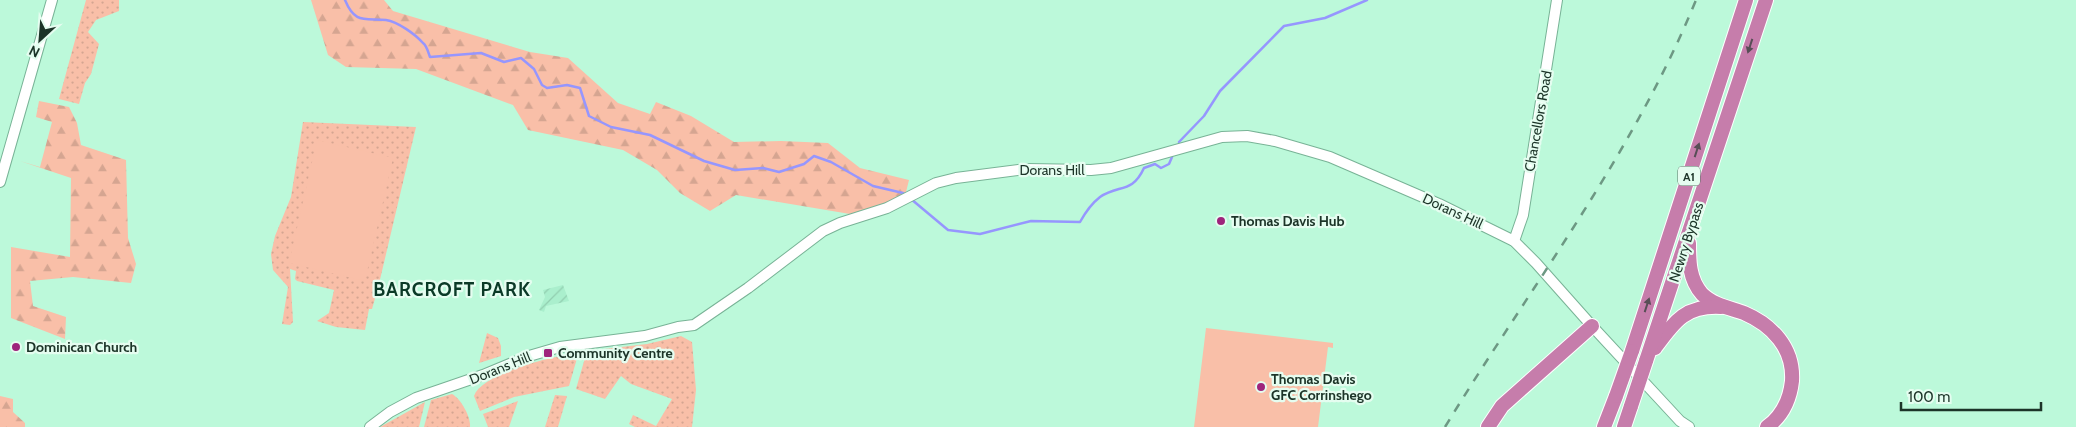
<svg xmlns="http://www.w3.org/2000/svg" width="2076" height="427" viewBox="0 0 2076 427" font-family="Cabin,sans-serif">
<defs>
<pattern id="industrial-furrows" width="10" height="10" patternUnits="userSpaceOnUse" patternTransform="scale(1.25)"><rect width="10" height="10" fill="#aaefcd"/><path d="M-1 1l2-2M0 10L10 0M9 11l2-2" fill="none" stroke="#92ceb0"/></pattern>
<pattern id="grass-dots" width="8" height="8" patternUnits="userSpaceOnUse" patternTransform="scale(1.25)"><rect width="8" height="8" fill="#f9bfa8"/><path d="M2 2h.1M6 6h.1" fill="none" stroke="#d5a591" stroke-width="1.8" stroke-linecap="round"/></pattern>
<pattern id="forest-firs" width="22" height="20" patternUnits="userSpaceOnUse" patternTransform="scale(1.25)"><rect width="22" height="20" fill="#f9bfa8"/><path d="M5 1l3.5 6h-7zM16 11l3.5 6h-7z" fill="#d5a591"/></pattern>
</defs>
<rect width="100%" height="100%" fill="#bcf9da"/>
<path fill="url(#industrial-furrows)" d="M563 285 569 301 546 306 544 312 539 310 545 297 543 290Z"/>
<g fill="url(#grass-dots)">
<path d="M86 0H119V11L96 20 88 32 99 44 91 74 85 83 79 104 59 99Z"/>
<path d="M303 122 416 127 378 288 372 309H369L365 330 336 327 317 321 329 313 334 290 297 281 295 279 296 271 290 269 293 322 290 325 282 324 288 287 273 270 271 254 275 236 291 197Z"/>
<path d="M487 333 498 338 501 346V356L479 363Z"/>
<path d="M681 336 692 342 696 390 692 427H635L629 424 633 415 656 426 672 399 631 384 621 376 605 399 576 389 587 351 647 344Z"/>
<path d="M577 353 578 355 569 386 514 397 480 411 474 396C482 373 554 356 577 353Z"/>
<path d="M452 394C461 399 471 417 470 427H424L431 400Z"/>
<path d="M555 395 567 396 558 427H545Z"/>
<path d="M518 401 509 427H488L483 414Z"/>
<path d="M425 402 419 427H380Z"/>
</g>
<g fill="url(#forest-firs)">
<path d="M311 0H384L393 11 530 52 568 58 618 103 650 114 656 102 691 116 734 142 781 141 828 143 860 168 909 180 906 192 887 203 850 214 736 195 710 211 680 193 657 170 623 150 528 130 513 105 416 69 346 67 328 55Z"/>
<path d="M39 101 69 107 77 123 81 145 126 160 128 238 136 264 131 283 73 277 30 281 33 306 66 317 65 339 11 318V247L70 257 71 178 20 161 40 167 52 122 36 117Z"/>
<path d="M0 396 13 399V412L25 423V427H0Z"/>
</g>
<g fill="#f9bfa8">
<path d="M317 140 393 158 365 281 289 263Z"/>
<path d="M1206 328 1333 343V348L1328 347 1318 427H1194Z"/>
</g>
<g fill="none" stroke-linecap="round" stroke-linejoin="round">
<g stroke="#9696fe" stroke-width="2.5">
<path d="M345 0C355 24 364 18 386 20 398 22 415 34 423 43 427 46 428 52 430 57L481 53 504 62 521 58 534 69 542 85 547 88 567 85 580 88 589 116 611 127 650 135 704 161 735 170 763 168 779 172 804 164 814 156 831 162 873 186 903 193 906 195"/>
<path d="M1179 142 1204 116 1220 91 1284 26 1325 18 1367 0"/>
<path d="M911 199 948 230 980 234 1031 221 1080 222C1085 213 1091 204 1100 197 1119 184 1132 194 1144 168L1155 164 1161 168 1169 164 1172 157"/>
</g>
<g stroke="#78b396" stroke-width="12">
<g id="secondary">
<path d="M0 182 52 0"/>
<path d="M1514 241 1523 215 1557 0"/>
<path d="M370 427 390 412 416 398 483 375 529 356 560 347 645 336 678 327 694 325 748 288 823 231 840 223 887 208 936 183 956 178 1026 169 1091 170 1111 168 1222 137 1247 136 1275 141 1330 157 1439 204 1514 241 1536 263 1592 326 1680 421 1689 427"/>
</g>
</g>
<g stroke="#fff" stroke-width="16">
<g id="highway">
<path d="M1689 243C1689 261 1689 279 1702 294 1713 305 1730 308 1744 313 1772 325 1794 348 1792 381 1790 399 1782 416 1767 427"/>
<path d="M1655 348C1674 322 1685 305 1721 307"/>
<path d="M1632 351 1746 0"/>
<path d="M1646 361 1766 0"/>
<path d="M1488 427 1502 406 1592 326"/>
<path d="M1604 427 1616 396"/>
<path d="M1624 427 1631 406"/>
</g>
</g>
<use href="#secondary" stroke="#fff" stroke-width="10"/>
<use href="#highway" stroke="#c67dab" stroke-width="14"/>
<path stroke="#6d9883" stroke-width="2.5" stroke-dasharray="9 9" stroke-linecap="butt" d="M1445 427C1531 286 1633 154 1696 0"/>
<g stroke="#fff" stroke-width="16" stroke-linecap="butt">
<g id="highway-bridge">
<path d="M1616 396 1632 351"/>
<path d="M1631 406 1646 361"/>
</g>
</g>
<use href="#highway-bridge" stroke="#c67dab" stroke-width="14"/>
</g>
<defs><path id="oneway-solid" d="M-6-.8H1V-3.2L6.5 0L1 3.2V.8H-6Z" transform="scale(1.25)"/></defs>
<g fill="#584e56">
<use href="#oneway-solid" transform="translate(1750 46) rotate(108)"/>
<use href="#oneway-solid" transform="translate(1697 150) rotate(-72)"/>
<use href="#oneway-solid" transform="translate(1647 305) rotate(-72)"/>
</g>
<g fill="#9e247c" stroke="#e5fdf0" stroke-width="2">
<circle cx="1221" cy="221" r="5"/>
<circle cx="16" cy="347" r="5"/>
<rect x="543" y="348" width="10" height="10" rx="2.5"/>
<circle cx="1261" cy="387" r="5"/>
</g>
<g text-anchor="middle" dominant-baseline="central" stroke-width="4.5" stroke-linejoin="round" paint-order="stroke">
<rect fill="#e5fdf0" stroke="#587064" stroke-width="1" x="1678" y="166.5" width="22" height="19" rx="4"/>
<g font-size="12" font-weight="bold" fill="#1c3428">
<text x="1689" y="176">A1</text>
</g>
<g font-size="14" fill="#1c3428" stroke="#e5fdf0">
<text transform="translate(1538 121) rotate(-80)">Chancellors Road</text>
<text x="1052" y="170">Dorans Hill</text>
<text transform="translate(1453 211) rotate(25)">Dorans Hill</text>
<text transform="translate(1686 242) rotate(-72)">Newry Bypass</text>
<text transform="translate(500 368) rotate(-22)">Dorans Hill</text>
</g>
<g font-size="14" font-weight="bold" fill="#1c3428" stroke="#e5fdf0" text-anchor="start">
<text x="1231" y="221">Thomas Davis Hub</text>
<text x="26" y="347">Dominican Church</text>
<text x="558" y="353">Community Centre</text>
<text x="1271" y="379">Thomas Davis<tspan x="1271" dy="16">GFC Corrinshego</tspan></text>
</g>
<g font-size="19" font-weight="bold" letter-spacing="1" fill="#0b3a27" stroke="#e5fdf0">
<text x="452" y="289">BARCROFT PARK</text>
</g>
</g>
<g transform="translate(40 40) rotate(206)" stroke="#e5fdf0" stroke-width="4" paint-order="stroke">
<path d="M0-4L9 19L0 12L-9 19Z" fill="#1c3428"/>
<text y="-8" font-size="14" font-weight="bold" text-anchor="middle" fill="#1c3428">N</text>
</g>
<path d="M1901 402v8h140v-8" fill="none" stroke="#1c3428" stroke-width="2.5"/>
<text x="1908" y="402" font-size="15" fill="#1c3428" stroke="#e5fdf0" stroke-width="4" paint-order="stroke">100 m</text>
</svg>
